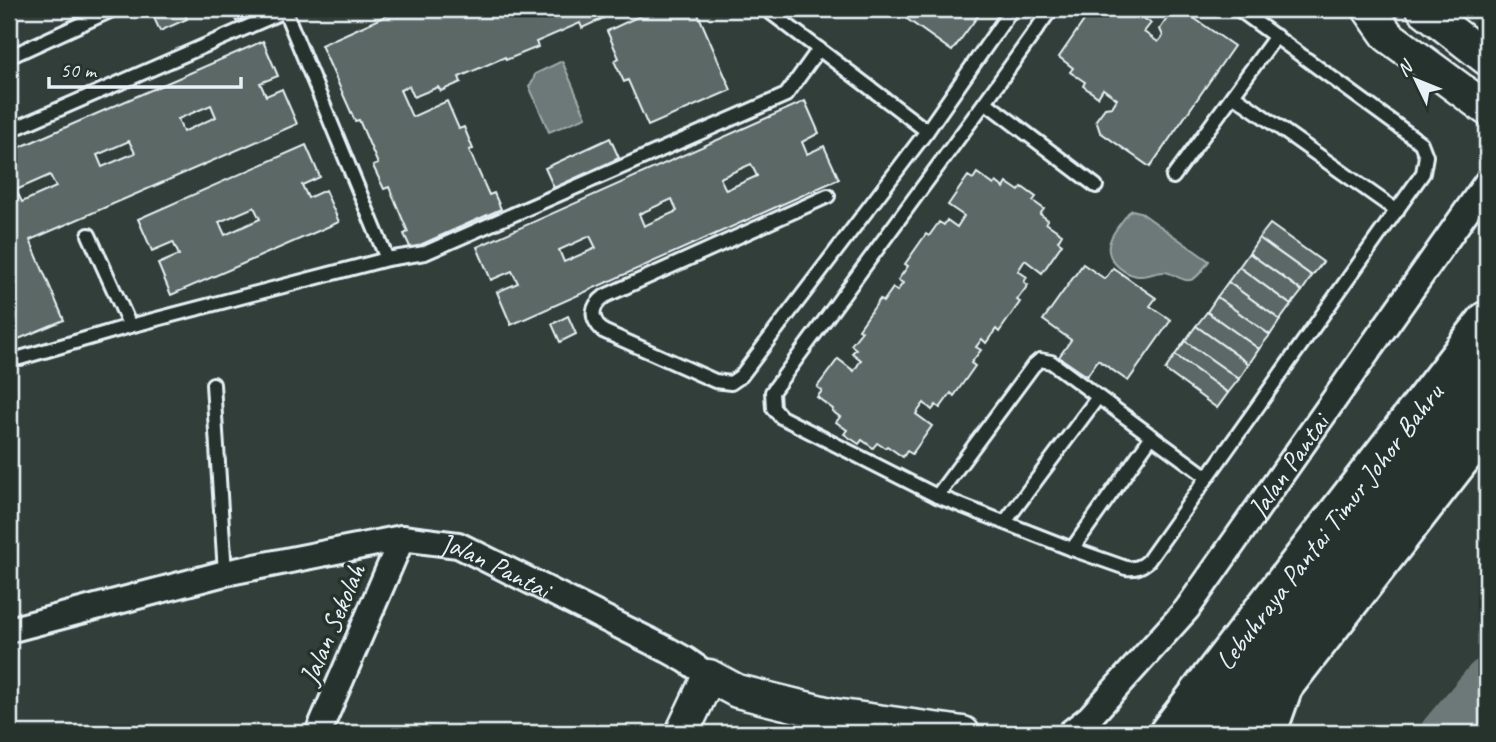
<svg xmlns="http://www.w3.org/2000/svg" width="1496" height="742" viewBox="0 0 1496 742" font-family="Caveat,sans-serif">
<rect width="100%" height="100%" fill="#323e39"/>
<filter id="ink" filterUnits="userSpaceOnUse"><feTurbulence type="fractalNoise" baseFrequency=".0143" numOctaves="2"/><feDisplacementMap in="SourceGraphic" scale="14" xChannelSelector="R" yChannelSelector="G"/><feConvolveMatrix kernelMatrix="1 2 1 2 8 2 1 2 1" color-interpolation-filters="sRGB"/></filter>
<g filter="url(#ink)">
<g fill="#6d7978" stroke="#9ea9ab" stroke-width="2">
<path d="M562 61 586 117 549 132 529 86 533 81 535 74Z"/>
<path d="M1132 210 1140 212 1209 261C1204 267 1198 279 1190 280 1181 282 1173 272 1164 272 1155 272 1147 277 1137 276 1121 273 1104 258 1110 241 1113 231 1122 222 1128 213Z"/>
</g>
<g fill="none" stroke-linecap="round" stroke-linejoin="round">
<path stroke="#6d7978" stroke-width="46" d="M1443 733 1487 681"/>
</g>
<g fill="#5c6865" stroke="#e8f1f8" stroke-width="2" fill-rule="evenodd">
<path d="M155 9H183L187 19 160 31 151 11Z"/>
<path d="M231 9H252L255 14 236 21Z"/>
<path d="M401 9H614L603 14 604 18 582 28 580 23 536 42 538 47 506 60 505 57 459 77 461 82 441 91 438 87 414 97 409 86 400 90 412 117 447 101 459 129 464 127 473 149 469 150 489 195 494 193 501 209 411 249 404 234 408 232 389 187 384 189 373 166 378 164 359 120 355 121 321 45Z"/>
<path d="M640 9H696L731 90 648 126 628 80 624 82 614 61 619 58 607 31 642 15Z"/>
<path d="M893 9H983L952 51Z"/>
<path d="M1092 9H1125L1134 15 1135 13 1151 23 1144 32 1158 42 1163 36 1160 29 1170 14H1179L1185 18 1188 14 1234 46 1150 167 1100 132 1096 120 1105 108 1112 107 1117 99 1103 89 1098 97 1083 86 1085 82 1070 72 1073 68 1059 57Z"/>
<path d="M263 41 278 76 260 83 266 96 282 89 297 124 30 240 64 320 9 343V152ZM211 105 216 117 183 132 178 119ZM129 141 135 153 102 167 97 155ZM50 175 56 187 22 202 16 190Z"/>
<path d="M805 101 819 133 802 142 807 154 824 146 839 179 511 325 497 292 518 283 512 271 491 280 477 247ZM751 164 757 176 726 190 720 178ZM672 199 677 211 644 226 639 214ZM590 236 596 248 564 262 559 250Z"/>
<path d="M610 138 619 158 554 188 545 168Z"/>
<path d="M306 145 320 177 302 185 308 198 325 190 339 222 171 295 158 264 179 255 173 242 152 251 138 219ZM254 207 260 219 225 235 219 222Z"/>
<path d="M977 173 994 185 996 182 1004 188 1007 183 1019 191 1022 187 1036 197 1033 201 1044 209 1040 214 1048 220 1046 223 1062 234 1058 241 1062 244 1042 273 1025 260 1018 271 1027 277 1024 282 1028 285 1017 300 1020 302 999 332 996 329 986 343 982 339 976 347 981 350 971 363 975 366 954 396 951 393 940 408 936 405 932 410 924 403 916 414 932 426 912 454 907 451 903 457 887 446 885 448 877 443 873 448 862 440 859 444 844 434 847 430 836 422 840 417 832 411 833 409 817 397 822 391 817 387 838 359 854 371 861 360 852 353 856 349 851 345 862 331 859 329 880 299 883 302 893 288 897 291 903 283 898 280 908 266 905 264 926 234 929 236 939 222 944 225 947 220 957 227 964 216 948 205 968 176 973 179Z"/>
<path d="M1270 224 1323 262 1312 276 1259 238Z"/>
<path d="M1259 238 1312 276 1302 291 1249 253Z"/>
<path d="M1249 253 1302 291 1291 305 1239 267Z"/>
<path d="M1083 264 1105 279 1113 268 1156 298 1150 306 1171 320 1128 381 1098 360 1087 376 1059 357 1071 340 1043 320Z"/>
<path d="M1239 267 1291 305 1280 320 1228 282Z"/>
<path d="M1228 282 1280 320 1270 335 1217 297Z"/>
<path d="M1217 297 1270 335 1259 349 1207 312Z"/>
<path d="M1207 312 1259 349 1249 364 1196 326Z"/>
<path d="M568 316 576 334 560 342 552 324Z"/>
<path d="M1196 326 1249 364 1239 379 1185 341Z"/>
<path d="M1185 341 1239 379 1228 393 1175 355Z"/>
<path d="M1175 355 1228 393 1217 408 1165 370Z"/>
</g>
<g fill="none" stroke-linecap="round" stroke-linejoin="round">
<g stroke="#e8f1f8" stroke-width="18">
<g id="service">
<path d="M766 9 927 131 741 376 731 383 715 381 603 331C590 318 590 307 605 296L828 196"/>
<path d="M1051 9 985 102 772 392 773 408 781 417 937 496 1072 549 1126 568C1136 569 1141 567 1148 561L1423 173 1426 156 1421 143 1238 9"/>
<path d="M285 11 387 259"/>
<path d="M9 57 114 9"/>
<path d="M1233 95 1397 211"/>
<path d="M985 102 1096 186"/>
<path d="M9 131 289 9"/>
<path d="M927 131 1012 9"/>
<path d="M1173 177 1276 36"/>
<path d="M89 235 130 326"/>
<path d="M9 358H20L130 326 387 259 425 253 786 95 819 49"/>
<path d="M213 384 225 573"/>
<path d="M937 496 1033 366 1040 360 1051 362 1207 477"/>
<path d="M1005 522 1098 397"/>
<path d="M1072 549 1152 436"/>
</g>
</g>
<g stroke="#e8f1f8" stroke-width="30">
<g id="minor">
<path id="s1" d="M9 630 225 573 402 538 458 545 668 650 686 660 709 676"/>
<path d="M318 733 402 538"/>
<path id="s2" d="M1070 733 1089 718 1187 609 1487 182"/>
</g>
</g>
<g stroke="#e8f1f8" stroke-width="37">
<g id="tertiary">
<path d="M1369 9 1388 36 1487 109"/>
<path d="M1423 9 1487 59"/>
<path d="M682 733 709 676 737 691 834 715 963 733"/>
</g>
</g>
<g stroke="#e8f1f8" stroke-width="44">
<g id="trunk">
<path d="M1260 664 1487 365"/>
<path d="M1272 717 1283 686 1487 424"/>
<path id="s3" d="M1169 733 1487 321"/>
</g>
</g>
<g stroke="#e8f1f8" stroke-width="44">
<g id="motorway">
<path d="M1211 733 1260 664"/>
<path d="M1250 733 1283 686"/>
</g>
</g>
<use href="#service" stroke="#26332d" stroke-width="12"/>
<use href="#minor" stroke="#26332d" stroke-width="24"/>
<use href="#tertiary" stroke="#26332d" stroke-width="32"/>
<use href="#trunk" stroke="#26332d" stroke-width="38"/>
<use href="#motorway" stroke="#26332d" stroke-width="38"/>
</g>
</g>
<g text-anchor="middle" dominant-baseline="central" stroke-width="7" stroke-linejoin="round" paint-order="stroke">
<g font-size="28" fill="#e8f1f8" stroke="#26332d">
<text stroke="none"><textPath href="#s2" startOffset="346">Jalan Pantai</textPath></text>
<text stroke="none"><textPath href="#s3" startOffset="261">Lebuhraya Pantai Timur Johor Bahru</textPath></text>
<text stroke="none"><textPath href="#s1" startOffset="502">Jalan Pantai</textPath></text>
<text transform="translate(332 624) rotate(-67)">Jalan Sekolah</text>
</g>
</g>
<rect width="1496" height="742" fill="none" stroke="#26332d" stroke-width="35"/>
<rect x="18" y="18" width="1461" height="707" fill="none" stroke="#e8f1f8" stroke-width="2.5" filter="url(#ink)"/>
<g transform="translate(1416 80) rotate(313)" stroke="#26332d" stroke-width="5" paint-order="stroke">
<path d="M0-5L12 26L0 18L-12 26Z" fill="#e8f1f8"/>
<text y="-10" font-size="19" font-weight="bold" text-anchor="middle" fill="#e8f1f8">N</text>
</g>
<path d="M49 77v10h192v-10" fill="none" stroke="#e8f1f8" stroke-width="3.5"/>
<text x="60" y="77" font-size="21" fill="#e8f1f8" stroke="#26332d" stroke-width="5" paint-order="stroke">50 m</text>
</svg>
